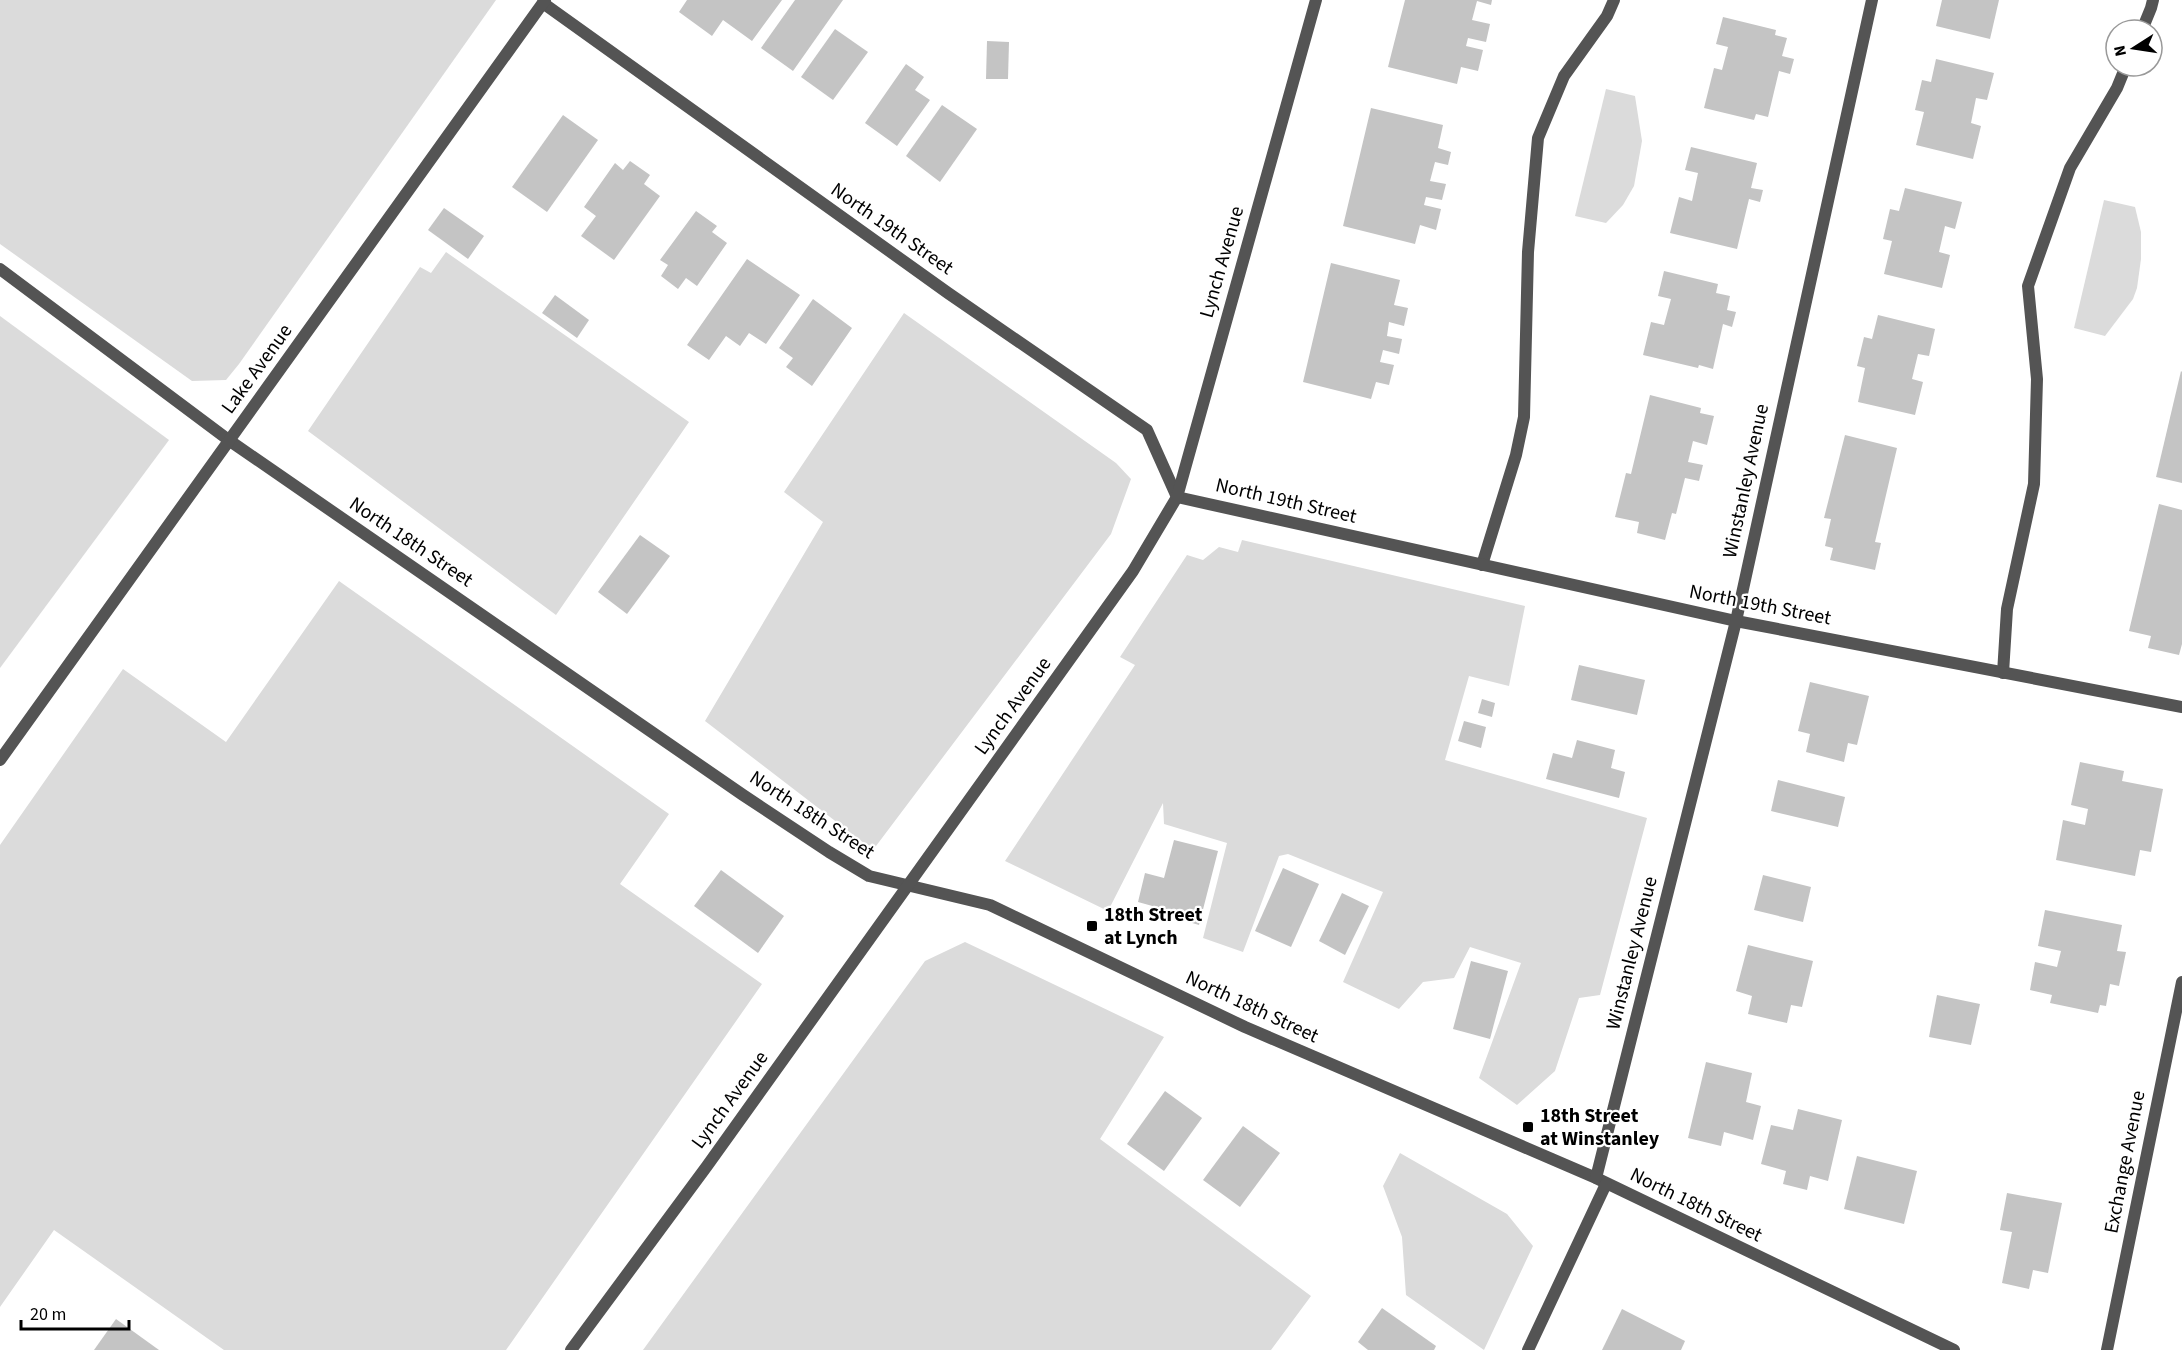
<svg xmlns="http://www.w3.org/2000/svg" width="2182" height="1350" viewBox="0 0 2182 1350" font-family="'Source Sans 3',sans-serif">
<rect width="100%" height="100%" fill="#fff"/>
<g fill="#dbdbdb">
<path d="M0 0H496L239 364 226 380 192 381 0 244Z"/>
<path d="M1606 89 1635 96 1642 141 1634 186 1623 205 1606 223 1575 216Z"/>
<path d="M2104 200 2135 207 2141 232V259L2137 288 2133 299 2105 336 2074 328Z"/>
<path d="M446 252 689 422 556 615 308 431 420 267 431 273Z"/>
<path d="M904 313 1116 463 1131 479 1111 534 873 850 705 721 823 522 784 492Z"/>
<path d="M0 316 169 440 0 668Z"/>
<path d="M1242 540 1525 606 1509 686 1469 676 1445 760 1647 818 1600 995 1579 998 1555 1071 1517 1105 1479 1078 1521 963 1470 947 1454 978 1423 982 1399 1009 1343 982 1383 892 1288 854 1279 856 1243 952 1203 938 1227 843 1164 824 1163 803 1108 911 1005 861 1135 665 1120 657 1187 555 1203 560 1219 547 1238 552Z"/>
<path d="M339 581 669 814 620 884 762 984 506 1350H224L54 1230 0 1307V845L123 669 226 742Z"/>
<path d="M965 942 1164 1037 1100 1139 1311 1296 1271 1350H643L925 961Z"/>
<path d="M1400 1153 1507 1214 1533 1246 1484 1350 1406 1295 1402 1237 1383 1186Z"/>
</g>
<g fill="#c4c4c4">
<path d="M687 0H782L752 41 723 20 712 36 679 12Z"/>
<path d="M795 0H843L793 71 761 48Z"/>
<path d="M1405 0H1492L1491 5 1477 1 1472 20 1490 24 1486 42 1468 38 1466 46 1483 50 1478 71 1461 67 1457 84 1388 67Z"/>
<path d="M1942 0H1999L1990 39 1936 26Z"/>
<path d="M1723 17 1776 30 1775 35 1787 38 1782 56 1794 59 1790 74 1779 71 1768 117 1756 114 1754 120 1704 108 1714 68 1722 70 1728 47 1716 44Z"/>
<path d="M835 29 868 52 833 100 801 77Z"/>
<path d="M987 41 1009 42 1008 79H986Z"/>
<path d="M1936 59 1994 73 1987 100 1976 98 1971 123 1981 126 1973 159 1916 145 1924 112 1915 110 1922 80 1931 82Z"/>
<path d="M906 64 924 77 915 90 930 100 897 146 865 123Z"/>
<path d="M942 105 977 129 940 182 906 156Z"/>
<path d="M1371 108 1443 125 1438 148 1451 152 1448 165 1435 162 1430 181 1446 184 1442 200 1426 197 1424 205 1441 209 1436 230 1420 225 1415 244 1343 226Z"/>
<path d="M563 115 598 140 547 212 512 187Z"/>
<path d="M1691 147 1757 163 1751 188 1763 190 1760 202 1749 199 1737 249 1670 233 1679 197 1692 201 1698 173 1685 170Z"/>
<path d="M630 161 650 175 644 184 660 196 614 260 581 236 596 216 584 207 615 163 623 170Z"/>
<path d="M1905 188 1962 202 1955 229 1945 226 1939 252 1950 255 1942 288 1884 274 1892 241 1883 239 1890 209 1899 211Z"/>
<path d="M444 208 484 236 468 259 428 230Z"/>
<path d="M696 211 717 226 712 232 727 243 697 286 686 278 678 289 661 276 668 265 660 260Z"/>
<path d="M747 259 800 295 766 344 749 333 740 346 726 336 709 360 687 345Z"/>
<path d="M1331 263 1400 280 1394 305 1408 308 1404 326 1389 322 1387 336 1402 339 1399 354 1383 350 1380 362 1394 365 1389 385 1376 382 1371 399 1303 382Z"/>
<path d="M1664 271 1718 284 1716 293 1730 296 1727 310 1736 312 1732 327 1723 324 1713 369 1699 365 1698 368 1643 355 1651 322 1664 325 1671 299 1658 296Z"/>
<path d="M555 295 589 320 577 338 542 313Z"/>
<path d="M813 299 852 328 812 386 786 367 793 358 779 348Z"/>
<path d="M1878 315 1935 329 1929 356 1918 354 1912 379 1923 382 1915 415 1858 402 1865 368 1857 366 1864 337 1872 339Z"/>
<path d="M2181 371 2182 372V483L2156 477Z"/>
<path d="M1650 395 1701 408 1700 413 1714 416 1707 445 1693 441 1688 462 1703 465 1699 481 1685 478 1676 514 1672 513 1665 540 1637 533 1639 522 1615 517 1626 473 1631 474Z"/>
<path d="M1845 435 1897 448 1875 542 1881 543 1875 570 1830 560 1833 548 1825 546 1831 519 1824 518Z"/>
<path d="M2159 504 2182 510V644L2179 655 2148 648 2151 636 2129 631Z"/>
<path d="M640 535 670 556 627 614 598 592Z"/>
<path d="M1579 665 1645 680 1637 715 1571 700Z"/>
<path d="M1810 682 1869 696 1857 745 1848 743 1844 762 1806 752 1810 734 1798 731Z"/>
<path d="M1482 699 1495 703 1492 717 1478 713Z"/>
<path d="M1464 721 1486 727 1481 748 1458 741Z"/>
<path d="M1577 740 1615 750 1611 768 1625 772 1619 798 1546 779 1553 753 1572 758Z"/>
<path d="M2080 762 2124 771 2122 781 2163 789 2151 852 2140 850 2135 876 2056 860 2063 820 2085 825 2088 809 2071 805Z"/>
<path d="M1778 780 1845 797 1838 827 1771 811Z"/>
<path d="M1174 840 1218 851 1199 925 1155 912 1156 907 1138 902 1145 873 1164 878Z"/>
<path d="M1283 868 1319 884 1291 947 1255 931Z"/>
<path d="M721 870 784 916 758 953 694 906Z"/>
<path d="M1763 875 1811 887 1803 922 1754 910Z"/>
<path d="M1342 893 1369 906 1345 955 1319 941Z"/>
<path d="M2045 910 2122 925 2117 951 2126 952 2119 986 2110 984 2106 1006 2100 1005 2098 1013 2050 1003 2052 995 2030 990 2035 962 2057 967 2061 951 2038 946Z"/>
<path d="M1748 945 1813 961 1802 1007 1791 1005 1787 1023 1748 1014 1752 996 1736 991Z"/>
<path d="M1471 961 1508 971 1490 1039 1453 1029Z"/>
<path d="M1937 995 1980 1004 1971 1045 1929 1037Z"/>
<path d="M1706 1062 1752 1073 1746 1102 1761 1106 1753 1140 1724 1132 1721 1146 1688 1138Z"/>
<path d="M1165 1091 1202 1118 1164 1171 1127 1144Z"/>
<path d="M1798 1109 1842 1120 1828 1181 1810 1176 1807 1190 1783 1184 1786 1171 1761 1164 1771 1125 1793 1130Z"/>
<path d="M1243 1126 1280 1153 1240 1207 1203 1180Z"/>
<path d="M1857 1156 1917 1171 1904 1224 1844 1209Z"/>
<path d="M2007 1193 2062 1203 2048 1273 2033 1270 2029 1289 2002 1283 2012 1232 2000 1230Z"/>
<path d="M1382 1308 1436 1346 1434 1350H1368L1358 1342Z"/>
<path d="M1622 1309 1685 1341 1681 1350H1602Z"/>
<path d="M116 1319 159 1350H94Z"/>
</g>
<g fill="none" stroke-linecap="round" stroke-linejoin="round">
<g stroke="#545454" stroke-width="12">
<path d="M2142 30 2151 8 2153 0"/>
<path d="M1482 565 1516 455 1524 417 1528 252 1538 138 1564 76 1607 16 1614 0"/>
<path d="M2003 673 2007 609 2034 484 2037 379 2028 286 2070 168 2117 88 2126 66"/>
</g>
<g stroke="#545454" stroke-width="12">
<path d="M543 3 948 293 1147 430 1177 497 1736 621 2182 707"/>
<path d="M0 269 230 441 743 795 829 852 869 876 990 905 1245 1027 1596 1178 1954 1350"/>
<path d="M0 760 545 0"/>
<path d="M1596 1178 1736 621 1872 0"/>
<path d="M1528 1350 1606 1184"/>
<path d="M2107 1350 2182 982"/>
</g>
<path stroke="#545454" stroke-width="12" d="M571 1350 707 1166 1133 571 1177 497 1316 0"/>
</g>
<g fill="#000" stroke="#fff" stroke-width="2">
<rect x="1086" y="920" width="12" height="12" rx="3"/>
<rect x="1522" y="1121" width="12" height="12" rx="3"/>
</g>
<g text-anchor="middle" dominant-baseline="central" stroke-width="4.5" stroke-linejoin="round" paint-order="stroke">
<g font-size="20" fill="#000" stroke="#fff">
<text transform="translate(892 229) rotate(35)">North 19th Street</text>
<text transform="translate(1222 262) rotate(-74)">Lynch Avenue</text>
<text transform="translate(257 369) rotate(-54)">Lake Avenue</text>
<text transform="translate(1746 481) rotate(-78)">Winstanley Avenue</text>
<text transform="translate(1286 501) rotate(13)">North 19th Street</text>
<text transform="translate(411 542) rotate(34)">North 18th Street</text>
<text transform="translate(1760 605) rotate(11)">North 19th Street</text>
<text transform="translate(1013 706) rotate(-54)">Lynch Avenue</text>
<text transform="translate(812 815) rotate(33)">North 18th Street</text>
<text transform="translate(1632 953) rotate(-76)">Winstanley Avenue</text>
<text transform="translate(1252 1007) rotate(25)">North 18th Street</text>
<text transform="translate(730 1100) rotate(-54)">Lynch Avenue</text>
<text transform="translate(2125 1162) rotate(-79)">Exchange Avenue</text>
<text transform="translate(1696 1205) rotate(26)">North 18th Street</text>
</g>
<g font-size="20" font-weight="bold" fill="#000" stroke="#fff" text-anchor="start">
<text x="1104" y="915">18th Street<tspan x="1104" dy="23">at Lynch</tspan></text>
<text x="1540" y="1116">18th Street<tspan x="1540" dy="23">at Winstanley</tspan></text>
</g>
</g>
<g transform="translate(2134 48) rotate(258)"><circle r="28" fill="#ffffff" stroke="#999999" stroke-width="1.5"/>
<path d="M0-4.5L10 22L0 15L-10 22Z" fill="#000000"/>
<text y="-9" font-size="16" font-weight="bold" text-anchor="middle" fill="#000000">N</text>
</g>
<path d="M21 1320v9h108v-9" fill="none" stroke="#000000" stroke-width="3"/>
<text x="30" y="1320" font-size="18" fill="#000000" stroke="#ffffff" stroke-width="4.5" paint-order="stroke">20 m</text>
</svg>
